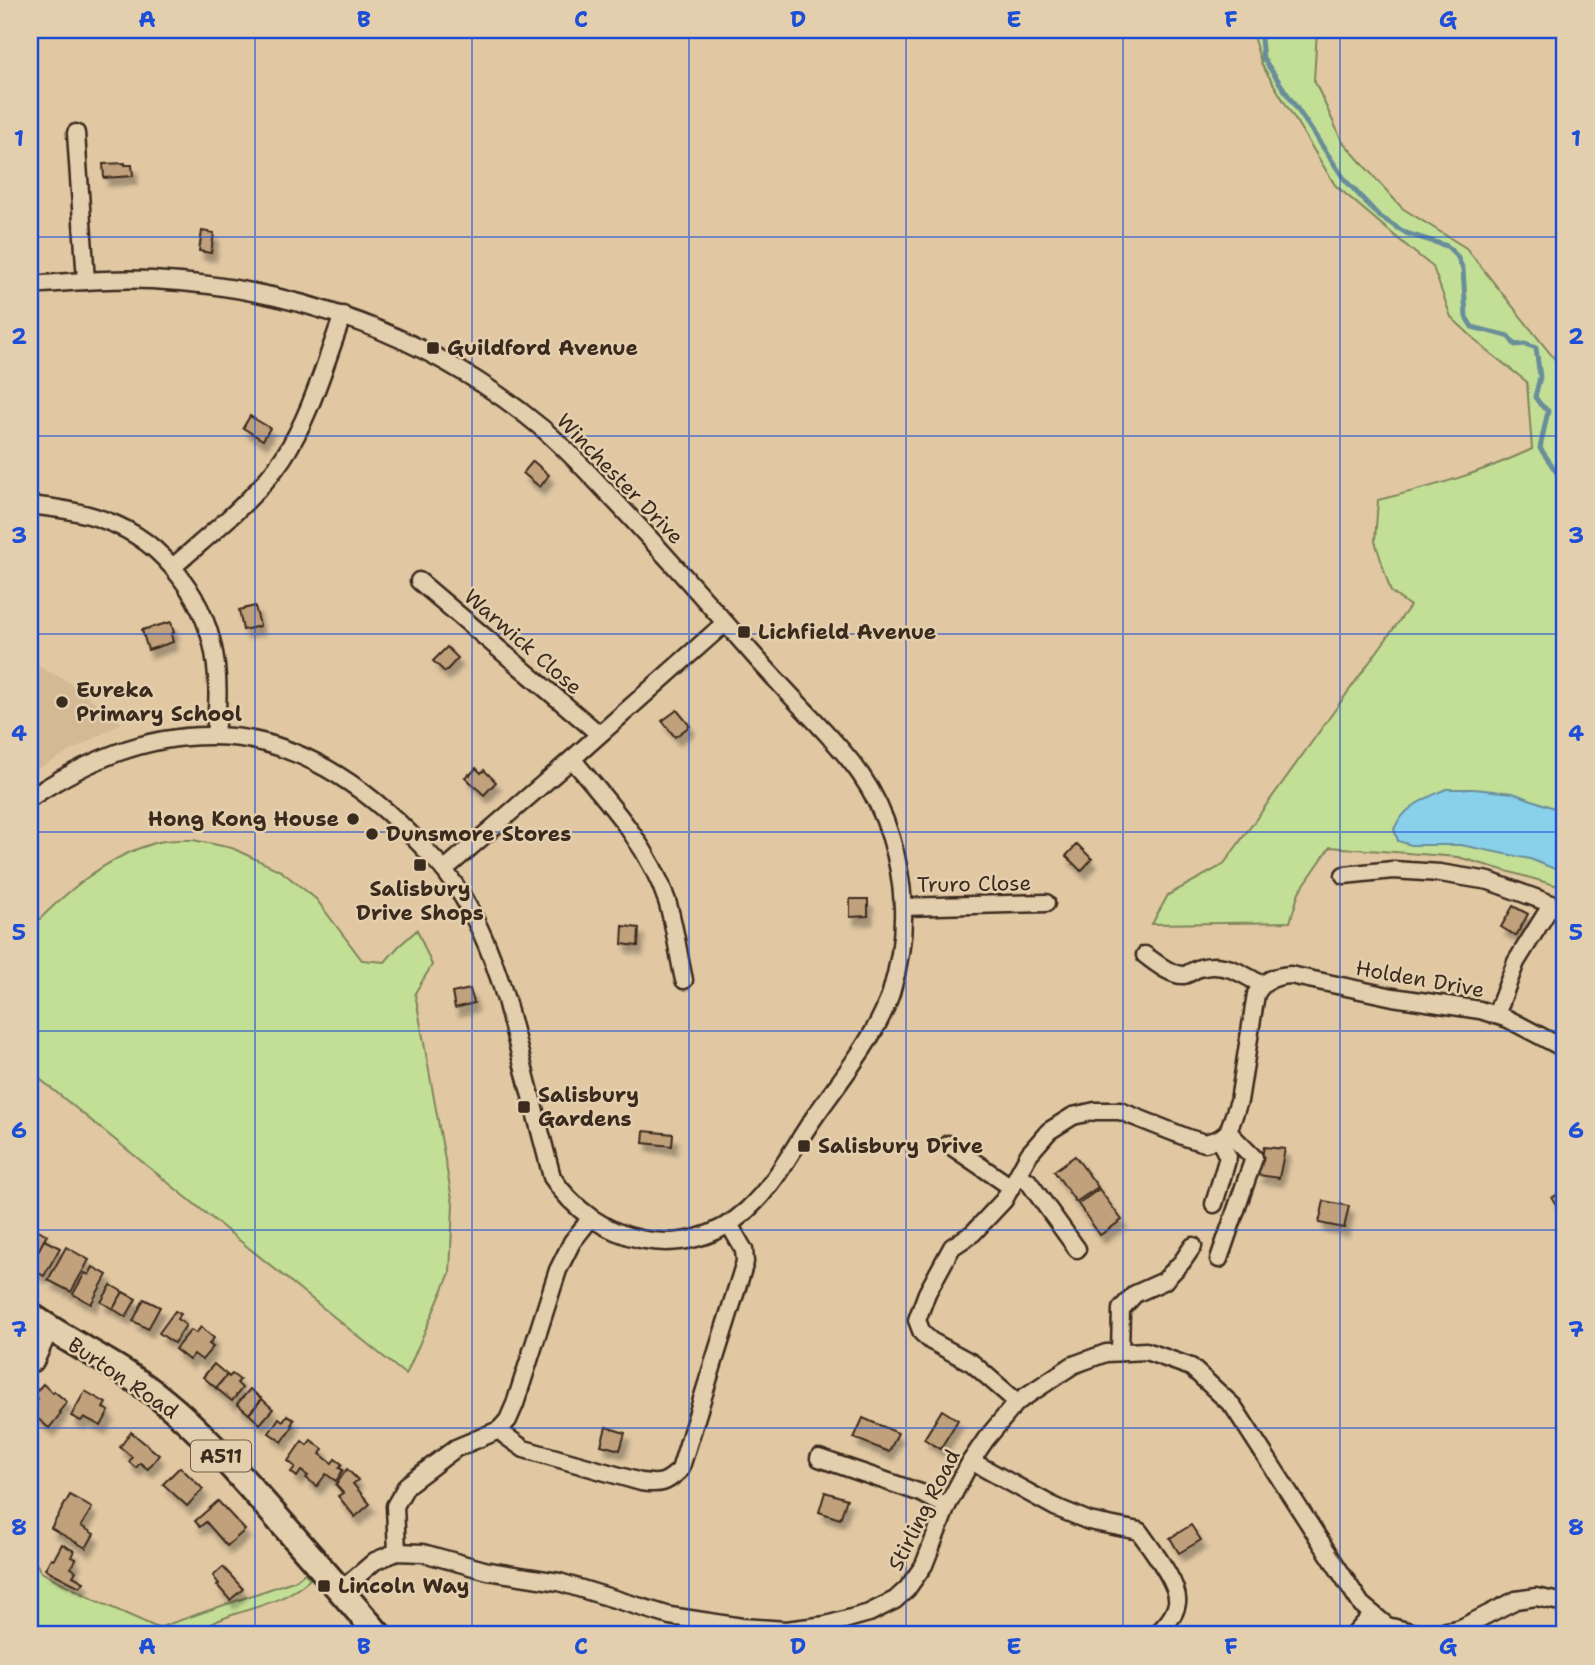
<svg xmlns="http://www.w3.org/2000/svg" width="1595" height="1665" viewBox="0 0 1595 1665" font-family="'Shantell Sans',sans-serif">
<defs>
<filter id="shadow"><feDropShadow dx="4.5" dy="8" stdDeviation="2" flood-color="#0004"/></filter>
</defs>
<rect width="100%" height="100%" fill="#e1c8a3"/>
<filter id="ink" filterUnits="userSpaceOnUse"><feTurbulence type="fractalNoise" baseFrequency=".0143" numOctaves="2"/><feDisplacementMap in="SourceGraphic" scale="14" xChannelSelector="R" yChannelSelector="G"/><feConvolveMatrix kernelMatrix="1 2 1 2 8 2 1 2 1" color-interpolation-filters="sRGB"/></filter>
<g filter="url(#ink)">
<path fill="#d4b995" d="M30 662 67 681 122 723 30 773Z"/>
<g fill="#c3df96" stroke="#7f845a" stroke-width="2">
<path d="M1251 30H1317L1314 80 1342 141 1402 208 1466 248 1565 372V888L1458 857 1330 847 1299 892 1290 922 1152 924 1168 895 1223 865 1410 606 1391 592 1375 541 1378 500C1432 487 1481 473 1532 449L1527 382 1485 349 1451 317 1433 267 1414 252 1335 185 1262 65Z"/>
<path d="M193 840 232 848 281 871 316 899 362 960 385 962 398 947 417 930 432 965 415 993 453 1204 450 1273 406 1375 30 1071V929C65 893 105 857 155 843 166 839 181 840 193 840Z"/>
<path d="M30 1561 37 1565 41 1572 97 1601 158 1628 296 1580 305 1573 310 1579C289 1599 262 1605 235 1614 225 1617 215 1622 204 1627L207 1635H34L30 1628Z"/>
</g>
<path fill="#89d0eb" stroke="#6a8e99" stroke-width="2" d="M1446 789H1474L1513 793 1565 812V873L1530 859 1461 845H1411L1398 841 1394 829C1405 806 1424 799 1446 789Z"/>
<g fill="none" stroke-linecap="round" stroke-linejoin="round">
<path stroke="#6a8e99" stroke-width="5" d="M1260 30 1263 58 1345 180 1379 216 1406 233 1447 246 1457 256 1463 269 1466 317 1472 327 1508 336 1515 345 1525 344 1536 348 1540 377 1535 397 1540 404 1548 411 1540 448 1562 480H1565"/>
</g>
<g fill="#c1a17b" stroke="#3b2a1e" stroke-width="2" filter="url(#shadow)">
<path d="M125 163V165H132L133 176 104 178 103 164Z"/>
<path d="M202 231 214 233 211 253 199 251Z"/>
<path d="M250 416 270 428 263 440 243 428Z"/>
<path d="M533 461 549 475 540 487 523 473Z"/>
<path d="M255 606 260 626 243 630 239 610Z"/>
<path d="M171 622 174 633 171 634 173 642 148 650 142 630Z"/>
<path d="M447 647 458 658 445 672 433 661Z"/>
<path d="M677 710 690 726 675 737 662 721Z"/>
<path d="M476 768 481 773 484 770 496 782 484 795 465 777 469 774 470 775Z"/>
<path d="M1077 844 1092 859 1081 871 1066 856Z"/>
<path d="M850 899H868V916L850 917Z"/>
<path d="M1513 906 1528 914 1516 936 1501 927Z"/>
<path d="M623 926 639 928 638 946 622 944Z"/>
<path d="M470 989 474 1003 455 1008 452 993Z"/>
<path d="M644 1131 673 1134 672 1146 643 1143Z"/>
<path d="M1264 1147 1285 1149 1279 1178 1258 1175Z"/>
<path d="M1075 1156 1098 1187 1076 1202 1054 1171Z"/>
<path d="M1099 1189 1122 1220 1100 1235 1078 1204Z"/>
<path d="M1565 1189V1211L1561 1213 1552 1198Z"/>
<path d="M1324 1201 1349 1206 1344 1228 1319 1223Z"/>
<path d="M30 1225 47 1235 30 1266Z"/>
<path d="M44 1240 60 1248 44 1276 30 1268V1266Z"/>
<path d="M66 1247 89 1260 71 1292 48 1280Z"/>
<path d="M93 1267 107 1275 91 1304 73 1294 85 1273 89 1275Z"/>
<path d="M111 1285 123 1292 113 1309 101 1302Z"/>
<path d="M123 1292 136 1299 126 1317 113 1309Z"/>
<path d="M144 1299 160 1307 148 1329 133 1321Z"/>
<path d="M175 1311 181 1314 177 1319 186 1325 174 1343 159 1333Z"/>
<path d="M201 1327 214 1338 209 1344 213 1347 202 1360 194 1354 189 1360 175 1349 191 1330 196 1333Z"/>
<path d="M214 1364 227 1375 216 1388 203 1377Z"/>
<path d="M232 1374 240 1380 237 1383 242 1388 232 1401 216 1388 227 1375 229 1377Z"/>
<path d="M43 1384 53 1393 54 1391 67 1402 59 1412 61 1413 49 1428 31 1413 36 1408 33 1405 38 1399 33 1395Z"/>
<path d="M250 1389 262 1399 249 1414 237 1404Z"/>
<path d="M85 1391 106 1403 103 1408 109 1411 101 1426 84 1417 81 1421 71 1416Z"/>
<path d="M262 1399 273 1409 260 1424 249 1414Z"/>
<path d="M942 1410 958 1420 940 1449 924 1439Z"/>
<path d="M287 1415 294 1420 291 1425 293 1426 282 1442 269 1433 279 1418 283 1421Z"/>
<path d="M863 1418 898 1433 889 1452 854 1438Z"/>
<path d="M606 1427 625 1433 620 1450 601 1445Z"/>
<path d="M131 1432 159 1455 148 1469 140 1463 136 1468 129 1462 132 1457 120 1447Z"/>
<path d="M311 1440 323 1449 320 1454 332 1463 335 1459 342 1464 339 1468 343 1470 336 1481 326 1474 317 1486 306 1478 308 1476 301 1471 297 1477 291 1472 295 1467 288 1461 302 1441 307 1445Z"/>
<path d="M180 1467 203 1489 187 1506 163 1484Z"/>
<path d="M347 1469 358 1480 353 1484 370 1504 355 1517 338 1496 343 1493 336 1485Z"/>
<path d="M825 1492 847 1499 840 1519 819 1512Z"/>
<path d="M70 1495 92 1508 81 1526 94 1534 86 1548 51 1528Z"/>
<path d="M218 1501 245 1530 227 1546 206 1522 200 1527 195 1521Z"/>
<path d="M1191 1525 1201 1540 1179 1553 1170 1538Z"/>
<path d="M62 1544 74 1551 71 1557 76 1559 71 1568 76 1571 73 1576 84 1582 80 1587 45 1569 51 1558 54 1559Z"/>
<path d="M223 1567 243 1589 230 1600 217 1585 219 1584 213 1576Z"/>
</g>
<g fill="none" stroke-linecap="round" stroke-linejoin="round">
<g stroke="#3b2a1e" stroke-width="21">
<g id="minor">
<path d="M76 133 86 281"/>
<path d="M30 285C70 282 111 278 152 280 296 287 432 336 543 429 570 452 593 478 617 503 663 552 707 602 751 652 772 676 794 699 816 722 832 739 848 756 861 775 887 812 901 862 903 907 904 935 899 966 891 993 876 1038 840 1080 813 1119 791 1151 777 1182 747 1210 686 1266 595 1244 552 1177L506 1000C493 955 474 909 445 871 437 861 428 853 420 844 367 787 294 736 213 736 145 735 86 761 30 798"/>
<path d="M30 505C55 508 80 511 104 520 165 541 209 602 216 666 219 689 217 712 215 736"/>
<path d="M173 567C211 533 254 501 283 458 311 415 325 363 343 315"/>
<path d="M419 581 599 734"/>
<path d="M572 759C609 803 649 846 667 901 675 926 678 954 684 980"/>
<path d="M444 870 572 759 725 623"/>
<path d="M1344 875 1393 870 1440 873 1489 881 1552 904 1516 962 1496 1015"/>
<path d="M903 907 1046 903"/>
<path d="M1145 955C1155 962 1171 976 1184 975 1189 974 1195 969 1200 968 1223 961 1242 973 1262 985"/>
<path d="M948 1144 1011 1187"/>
<path d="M1018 1175 1028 1181 1077 1249"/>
<path d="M1214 1204 1228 1157 1219 1139"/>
<path d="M1219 1259 1254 1158 1228 1132"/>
<path d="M1120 1352 1121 1309 1135 1294 1164 1281 1182 1262 1193 1246"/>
<path d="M30 1364 35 1362 50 1329"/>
<path d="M1017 1402 972 1363 931 1341 922 1333 917 1320 927 1293 952 1247 973 1233 1004 1200 1029 1154 1049 1131 1073 1116 1095 1111H1120L1188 1138 1205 1143 1219 1139 1228 1132 1239 1101 1256 994C1264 980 1275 976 1290 975L1393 997 1480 1010 1508 1019 1565 1049"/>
<path d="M499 1430 508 1420 515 1404 558 1270 572 1242 590 1219"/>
<path d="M819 1458 921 1493 947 1506"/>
<path d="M971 1461 1055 1507 1089 1521 1139 1531C1150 1547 1180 1584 1177 1603 1175 1616 1165 1626 1156 1635"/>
<path d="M397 1552 395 1506 407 1485 456 1448 499 1430 507 1437 524 1449 641 1482C661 1485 666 1483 680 1470L745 1262 744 1250 729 1224"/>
<path d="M340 1591 375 1561 397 1552 423 1553 488 1571 559 1582 670 1616 742 1627 786 1630 826 1625 869 1613 895 1600 907 1589 924 1565 947 1506 971 1461 986 1439 1017 1402 1073 1365 1106 1353 1146 1351 1191 1367 1233 1406 1361 1604 1387 1626 1415 1633H1437L1461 1628 1516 1600 1536 1597 1565 1603"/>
<path d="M1354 1635 1373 1614"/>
</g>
</g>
<g stroke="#3b2a1e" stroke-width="30">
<path id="trunk" d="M30 1315C73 1345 123 1367 164 1401 201 1431 233 1468 264 1503 303 1547 341 1591 379 1635"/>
</g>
<use href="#minor" stroke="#e3cfad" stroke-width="16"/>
<use href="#trunk" stroke="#e3cfad" stroke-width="24"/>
</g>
</g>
<path fill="none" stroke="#1d4ed8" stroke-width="2" stroke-opacity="0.55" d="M255 30V1635M472 30V1635M689 30V1635M906 30V1635M1123 30V1635M1340 30V1635M30 237H1565M30 436H1565M30 634H1565M30 832H1565M30 1031H1565M30 1230H1565M30 1428H1565"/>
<g fill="#3b2a1e" stroke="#e3cfad" stroke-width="2.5">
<rect x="426" y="341" width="14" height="14" rx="3.5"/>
<rect x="737" y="625" width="14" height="14" rx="3.5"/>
<circle cx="62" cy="702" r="7"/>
<circle cx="353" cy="819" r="7"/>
<circle cx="372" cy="834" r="7"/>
<rect x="413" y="858" width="14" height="14" rx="3.5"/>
<rect x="517" y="1100" width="14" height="14" rx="3.5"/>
<rect x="797" y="1139" width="14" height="14" rx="3.5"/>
<rect x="317" y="1579" width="14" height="14" rx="3.5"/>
</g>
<g text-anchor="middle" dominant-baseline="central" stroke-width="5" stroke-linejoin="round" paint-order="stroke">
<rect fill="#e3cfad" stroke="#6d5c49" stroke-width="2" x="191" y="1440.5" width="60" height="31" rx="5"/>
<g font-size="19" font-weight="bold" fill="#3b2a1e">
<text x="221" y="1456">A511</text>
</g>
<g font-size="21" font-weight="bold" fill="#3b2a1e" stroke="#e3cfad" text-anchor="start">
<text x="447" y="348">Guildford Avenue</text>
<text x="758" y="632">Lichfield Avenue</text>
<text x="76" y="690">Eureka<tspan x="76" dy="24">Primary School</tspan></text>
<text x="339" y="819" text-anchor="end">Hong Kong House</text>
<text x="386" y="834">Dunsmore Stores</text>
<text x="420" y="889" text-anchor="middle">Salisbury<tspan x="420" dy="24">Drive Shops</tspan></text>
<text x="538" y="1095">Salisbury<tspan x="538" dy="24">Gardens</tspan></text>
<text x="818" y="1146">Salisbury Drive</text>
<text x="338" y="1586">Lincoln Way</text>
</g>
<g font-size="21" fill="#3b2a1e" stroke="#e3cfad">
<text transform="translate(620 479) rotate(46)">Winchester Drive</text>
<text transform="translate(523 642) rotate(41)">Warwick Close</text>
<text transform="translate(974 884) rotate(-1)">Truro Close</text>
<text transform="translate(1420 979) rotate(10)">Holden Drive</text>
<text transform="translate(123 1378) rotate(34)">Burton Road</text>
<text transform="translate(924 1510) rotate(-63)">Stirling Road</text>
</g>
</g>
<rect width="1595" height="1665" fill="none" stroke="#e3cfad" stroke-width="77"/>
<rect x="38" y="38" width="1518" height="1588" fill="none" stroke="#1d4ed8" stroke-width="2.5"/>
<g font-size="23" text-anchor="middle" font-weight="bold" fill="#1d4ed8">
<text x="147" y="27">A</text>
<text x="364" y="27">B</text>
<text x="581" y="27">C</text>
<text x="798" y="27">D</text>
<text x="1014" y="27">E</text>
<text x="1231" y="27">F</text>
<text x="1448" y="27">G</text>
<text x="19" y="146">1</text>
<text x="1576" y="146">1</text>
<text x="19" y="344">2</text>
<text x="1576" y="344">2</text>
<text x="19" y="543">3</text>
<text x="1576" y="543">3</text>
<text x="19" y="741">4</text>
<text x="1576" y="741">4</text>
<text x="19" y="940">5</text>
<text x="1576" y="940">5</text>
<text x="19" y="1138">6</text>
<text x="1576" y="1138">6</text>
<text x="19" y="1337">7</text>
<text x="1576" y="1337">7</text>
<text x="19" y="1535">8</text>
<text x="1576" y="1535">8</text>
<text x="147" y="1654">A</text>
<text x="364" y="1654">B</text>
<text x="581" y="1654">C</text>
<text x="798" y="1654">D</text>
<text x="1014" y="1654">E</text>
<text x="1231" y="1654">F</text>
<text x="1448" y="1654">G</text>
</g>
</svg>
